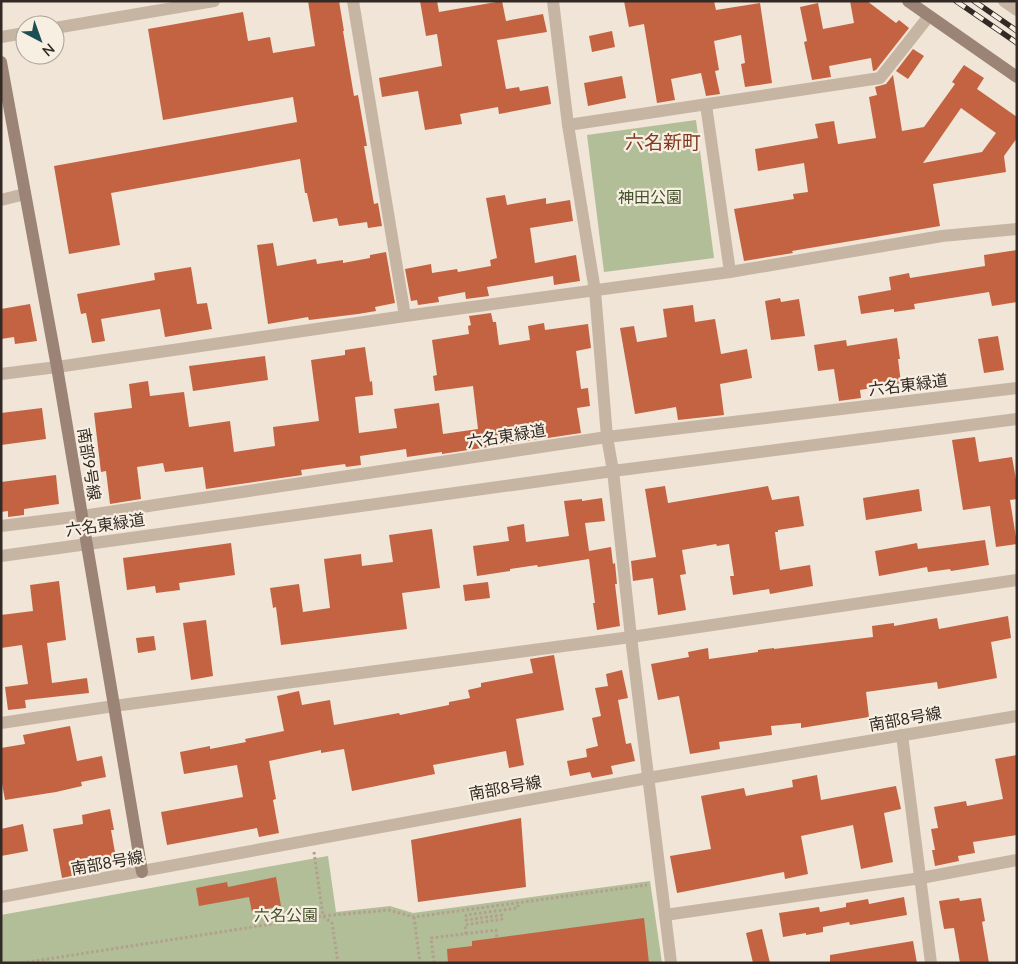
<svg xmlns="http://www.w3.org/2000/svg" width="1018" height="964" viewBox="0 0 1018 964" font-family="Lato,'Noto Sans JP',sans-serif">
<rect width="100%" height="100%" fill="#f0e5d7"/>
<g fill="#b1be98">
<path d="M696 120 714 258 604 272 587 135Z"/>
<path d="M328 856 336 912 390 906 413 913 650 881 662 963H1V915Z"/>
</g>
<g fill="#c36342" fill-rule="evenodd">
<path d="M308 1H339L344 31H343L354 96 358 95 367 146H364L374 204 378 203 382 226 368 228 367 222 339 226 337 218 313 222 307 193H305L300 159 111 193 120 245 69 254 54 166 297 122 293 97 163 120 148 29 243 12 248 41 270 37 273 53 315 46Z"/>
<path d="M420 1H437L439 12 502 1 506 21 543 14 547 32 497 40 506 89 519 87 520 91 548 86 551 104 499 114 498 107 460 114 462 124 425 130 418 91 382 97 379 78 442 66 437 34 426 36Z"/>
<path d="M624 1H714L716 10 760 3 772 83 745 87 741 64 745 63 741 35 714 41 719 70 715 71 720 94 706 96 701 73 671 79 675 100 657 103 644 24 629 27Z"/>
<path d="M850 1H867L896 23 899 20 909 28 876 70 873 71 871 58 829 66 831 77 812 80 804 42 807 41 800 7 818 3 823 29 854 23Z"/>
<path d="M612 31 615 47 592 52 589 36Z"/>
<path d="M913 49 924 56 908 79 896 71Z"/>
<path d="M964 65 984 78 977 89 1017 117V138L1004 156 1006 172 933 184 940 226 792 251 793 253 744 261 734 209 794 199 793 194 808 192 804 163 758 171 755 149 818 138 815 124 834 121 838 144 876 138 869 97 877 95 875 87 886 84 893 75 902 131 924 127 955 84 952 82ZM961 108 996 133 982 152 923 163Z"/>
<path d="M622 76 626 98 588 106 584 83Z"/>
<path d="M505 195 507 205 546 198V204L570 200 573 221 530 228 535 263 576 255 580 281 554 285 553 276 487 287 489 296 466 299 465 292 438 297 439 302 418 305 417 300 411 301 405 269 431 264 432 273 457 269 458 272 491 266 490 260 497 258 486 198Z"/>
<path d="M273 243 277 266 316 259 317 264 343 260V263L370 258V255L386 252 395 303 375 307 376 311 358 314 309 320 308 317 268 324 257 245Z"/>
<path d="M1017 250V302L992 306 989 292 914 304 915 309 894 312V309L861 314 858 296 891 290 889 277 909 273 910 278 985 266 984 255Z"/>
<path d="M191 267 197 304 207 303 212 329 165 337 160 309 101 319 105 341 92 343 86 313 81 314 77 294 155 280 154 273Z"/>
<path d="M780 298 781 302 799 299 805 336 771 340 765 301Z"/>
<path d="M30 304 37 341 15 344 14 337 1 339V309Z"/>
<path d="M693 305 695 322 715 319 721 354 747 349 752 378 720 384 724 415 678 420 676 407 635 414 620 328 634 326 637 342 667 337 663 309Z"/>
<path d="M491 313 493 322H496L499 345 530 340 528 326 544 323 545 330 588 324 591 348 576 351 581 389 588 388 590 406 577 408 581 433 442 454V452L407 457 406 449 360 456 361 465 346 467 345 464 301 470 302 475 206 489 203 467 165 472 163 463 137 467 141 499 110 504 106 471 101 472 94 413 132 408 129 384 148 381 150 396 184 392 189 427 230 421 234 452 275 446 273 427 319 421 311 360 345 355V350L365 347 370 382 372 381 373 395 355 397 359 433 397 428 394 409 439 403 443 434 478 429 473 386 435 391 433 376 437 375 432 340 469 334 468 326 471 325 469 316Z"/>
<path d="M998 336 1004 370 984 373 978 339Z"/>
<path d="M897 338 900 359H898L901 383 860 390 861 398 839 401 834 369 818 371 814 345 846 340 847 346Z"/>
<path d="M265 356 268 380 193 391 189 366Z"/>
<path d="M42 408 46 439 1 445V413Z"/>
<path d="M975 437 979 462 1012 457 1017 485V499L1010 500 1017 544 996 547 990 506 963 510 952 440Z"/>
<path d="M56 475 59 504 24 509V515L8 517V511L1 512V482Z"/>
<path d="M665 486 668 503 768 486 772 500 799 496 804 526 778 530V532H775L780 570 810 565 813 586 770 594 769 589 733 595 730 576H734L729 544 717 546 716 544 682 550 686 574 680 575 686 610 658 615 653 578 633 581 631 561 656 557 645 489Z"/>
<path d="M919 489 922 511 866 520 863 498Z"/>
<path d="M602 498 605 521 585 523 589 551 611 547 613 564 615 563 617 584H615L620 626 597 630 593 603H595L589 559 538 567 537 565 510 569V571L477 576 473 546 509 541 507 527 524 524 526 542 569 536 564 501 582 499V501Z"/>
<path d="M432 529 440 588 402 593 407 629 281 645 276 607 273 608 270 588 299 584 303 612 330 608 324 559 361 554 362 566 393 562 389 535Z"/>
<path d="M985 540 989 565 951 571 950 569 928 572 927 567 879 576 875 551 917 543 918 549Z"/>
<path d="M231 543 235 575 179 583 180 590 156 593 155 586 127 590 123 558Z"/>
<path d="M59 581 66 640 47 643 52 683 87 678 89 693 25 700 26 708 8 710 5 687 28 684 22 645 1 648V615L33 611 30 585Z"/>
<path d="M488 582 490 598 465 601 463 585Z"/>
<path d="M1008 616 1011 638 991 642 997 678 938 689 937 682 866 692 869 717 801 728V723L771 726 772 735 719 742 720 749 690 754 679 696 658 700 651 664 689 657 688 652 708 648 709 659 758 652V650L774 648V649L873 637 872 626 894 623V626L937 618 939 629Z"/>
<path d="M206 620 213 676 191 680 183 623Z"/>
<path d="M154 636 156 650 138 653 136 638Z"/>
<path d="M554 655 564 710 516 719 524 765 509 768 506 751 433 765 435 774 352 791 344 749 321 753V750L269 761 276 799 273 800 279 833 259 837 257 828 167 845 161 812 243 797 237 765 184 774 180 752 210 746V749L246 742 245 739 284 731 277 696 299 691 302 705 330 700 334 725 399 713 400 715 449 705V702L470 698 468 690 481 687V683L533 673 530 659Z"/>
<path d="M622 670 628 698 618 700 626 744 631 743 635 761 611 766 613 774 592 778 590 772 570 776 567 761 587 757 586 749 598 746 592 718 601 716 595 688 608 686 606 674Z"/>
<path d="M70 726 77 761 102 756 106 777 81 782 82 786 56 792 5 800 1 778V748L25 744 23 735Z"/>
<path d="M1017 755V835L973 842 975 853 958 856 959 861 935 866 932 850H935L931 829 938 828 934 807 966 801 967 806 1003 799 995 759Z"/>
<path d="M817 775 821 800 896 786 901 809 884 813 893 862 861 869 853 825 801 836 808 874 785 879 784 872 677 893 670 856 711 849 701 796 744 788 746 796 793 787 792 780Z"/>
<path d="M110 809 114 830H111L116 858 74 865 76 875 62 878 53 829 83 824 82 815Z"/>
<path d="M521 818 526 887 418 902 411 840Z"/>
<path d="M23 824 28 851 1 856V829Z"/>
<path d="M276 877 281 906 252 912 249 897 199 906 196 888 227 882 228 887Z"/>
<path d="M904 897 907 915 850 925 849 922 823 927V932L806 935V933L783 937 779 913 819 907 820 912 846 907V903L868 899 869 904Z"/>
<path d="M959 898 960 901 981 898 985 921 982 922 989 963H960L954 928 944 929 939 901Z"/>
<path d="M644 918 649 963H448L447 949 472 946V941Z"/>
<path d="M762 929 770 963H753L746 933Z"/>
<path d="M913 941 917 963H830V955Z"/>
</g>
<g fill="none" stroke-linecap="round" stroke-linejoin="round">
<g stroke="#b39f8e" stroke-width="3" stroke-dasharray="2.5 2.5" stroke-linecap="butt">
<path d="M314 852 323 916 389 910 414 917 647 885"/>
<path d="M414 917 420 963"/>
<path d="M466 934 465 925 502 919V915L466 920V915L518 908V903"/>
<path d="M22 963 323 916 332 923 338 963"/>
<path d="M434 963 431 938 496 930 497 938"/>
</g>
<g stroke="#c7b5a4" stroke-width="12">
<path d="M353 1 405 316"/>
<path d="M553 1 568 125 595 291 607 437 613 471 631 637 671 963"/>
<path d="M1004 1 1017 10"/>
<path d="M55 28 214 1"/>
<path d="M1 37 25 33"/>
<path d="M706 105 730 272"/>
<path d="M568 125 880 78 929 16"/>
<path d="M1 200 25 194"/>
<path d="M1 374 57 367 405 316 730 272 942 236 1017 229"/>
<path d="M1 526 82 516 607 437 1017 388"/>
<path d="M1 556 613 471 1017 419"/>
<path d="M1 723 114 706 631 637 1017 580"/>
<path d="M902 735 931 963"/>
<path d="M1 897 648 778 1017 716"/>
<path d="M665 915 921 878 1017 860"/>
</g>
<g stroke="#9b8475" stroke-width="12">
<path d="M908 1 1017 77"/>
<path d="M1 62 57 367 142 872"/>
</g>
<g stroke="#332a25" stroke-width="5.5">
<g id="rail">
<path d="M956 1 1017 43"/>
<path d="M974 1 1017 31"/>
</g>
</g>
<use href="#rail" stroke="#f8efe3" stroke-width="4" stroke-dasharray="11" stroke-linecap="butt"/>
</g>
<g text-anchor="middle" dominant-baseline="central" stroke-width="4.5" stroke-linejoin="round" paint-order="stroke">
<g font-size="16" fill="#42512a" stroke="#f8efe3">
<text x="650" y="196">神田公園</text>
<text x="286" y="914">六名公園</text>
</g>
<g font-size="16" fill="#332a25" stroke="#f8efe3">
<text transform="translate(908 384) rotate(-7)">六名東緑道</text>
<text transform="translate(506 435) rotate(-9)">六名東緑道</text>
<text transform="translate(90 464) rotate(81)">南部9号線</text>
<text transform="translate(105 524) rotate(-8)">六名東緑道</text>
<text transform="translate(905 718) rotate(-10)">南部8号線</text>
<text transform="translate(505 787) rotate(-10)">南部8号線</text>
<text transform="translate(107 862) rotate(-10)">南部8号線</text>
</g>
<g font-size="19" fill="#803920" stroke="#f8efe3">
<text x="663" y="141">六名新町</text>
</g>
</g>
<rect width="1018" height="964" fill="none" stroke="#332a25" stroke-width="5"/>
<g transform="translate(40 40) rotate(139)"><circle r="24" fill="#f8efe3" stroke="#a9a097"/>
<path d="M0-4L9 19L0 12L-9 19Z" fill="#1c4f53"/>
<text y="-8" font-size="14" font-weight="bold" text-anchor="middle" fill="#332a25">N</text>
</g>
</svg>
